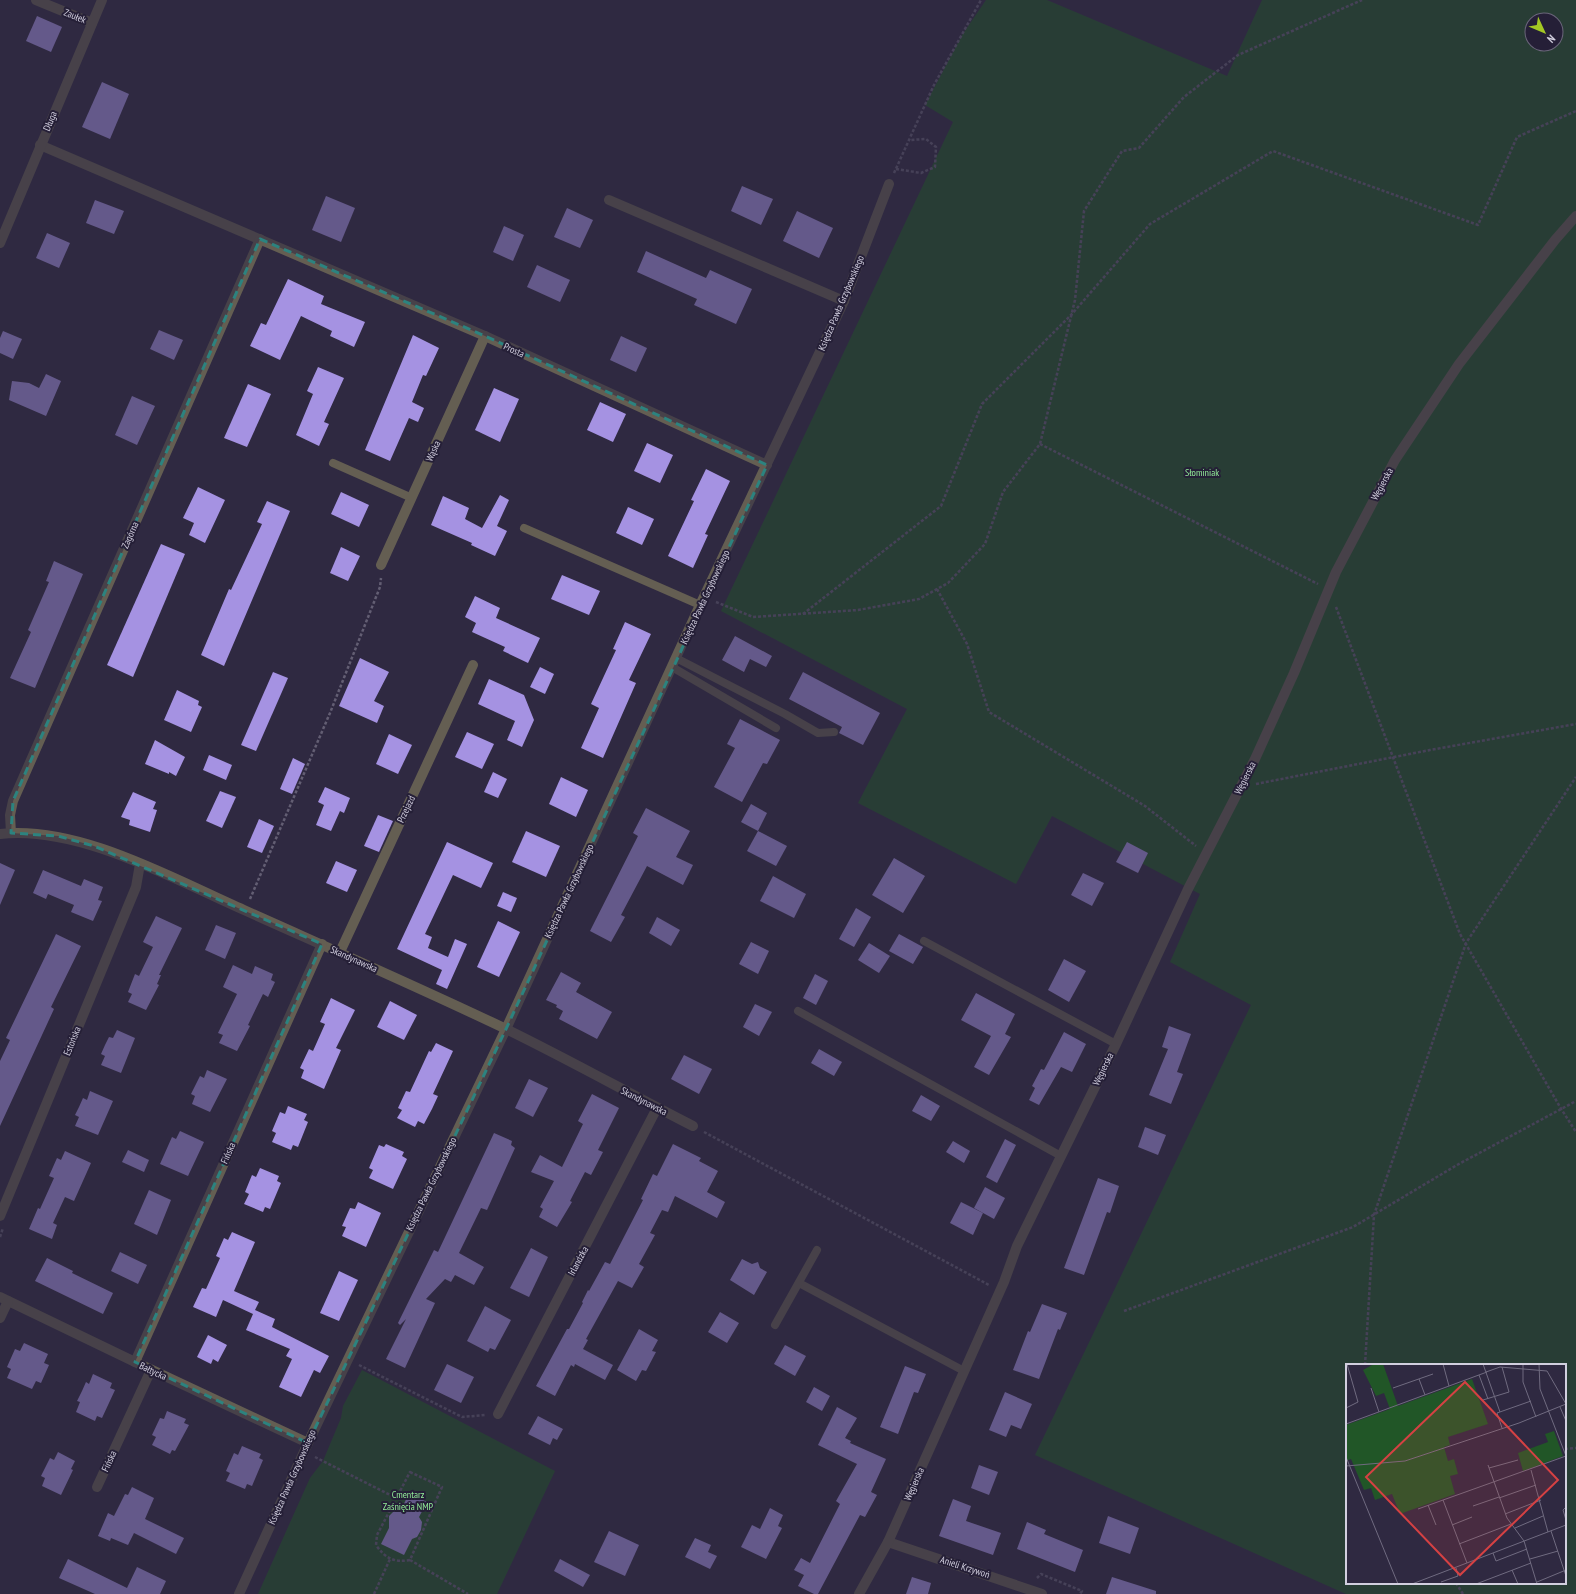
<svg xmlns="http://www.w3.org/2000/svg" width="1576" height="1594" viewBox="0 0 1576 1594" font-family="'PT Sans Narrow',sans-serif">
<rect width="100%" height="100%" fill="#2f2941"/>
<g fill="#215627" fill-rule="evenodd">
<path d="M986 0H1047L1227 76 1262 0H1576V1594H1346L1035 1455 1251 1005 1170 962 1200 894 1052 816 1016 884 858 803 907 709 721 611 953 122 925 105 962 35ZM1532 20H1556V44H1532ZM1347 1365H1565V1583H1347Z"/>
<path d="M362 1370 555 1471 497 1594H258L310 1478 323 1461 341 1418 343 1406Z"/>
</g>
<g fill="#a592e2">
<path d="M37 16 62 27 51 52 26 41Z"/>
<path d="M102 82 129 94 110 139 82 127Z"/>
<path d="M742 186 773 199 761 225 731 211Z"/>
<path d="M326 196 355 208 341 242 312 230Z"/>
<path d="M95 200 124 211 114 234 86 223Z"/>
<path d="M567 208 593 220 580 248 554 237Z"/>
<path d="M797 211 833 228 819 258 783 241Z"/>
<path d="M504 226 524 235 513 261 493 252Z"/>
<path d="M47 233 70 243 59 268 36 258Z"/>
<path d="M646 251 706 278 710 270 752 289 736 324 694 305 697 299 637 272Z"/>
<path d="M537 265 570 280 560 302 527 287Z"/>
<path d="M288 279 324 296 321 304 365 322 354 347 330 336 332 331 301 316 280 360 250 346 261 323 266 325Z"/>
<path d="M159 330 183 340 174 360 150 349Z"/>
<path d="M3 331 22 339 13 359 0 353V338Z"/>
<path d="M413 335 439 348 426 376 423 375 412 402 424 408 418 422 409 418 390 461 365 450Z"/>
<path d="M621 336 647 348 636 372 610 360Z"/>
<path d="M318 367 344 378 324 422 329 424 319 446 296 435 313 394 307 391Z"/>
<path d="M46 374 61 381 46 416 9 400 12 381 29 383 39 388Z"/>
<path d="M248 384 271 394 247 447 224 438Z"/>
<path d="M494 388 519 399 500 442 475 430Z"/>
<path d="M132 396 155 406 137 445 115 435Z"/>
<path d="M600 402 626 414 613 442 587 430Z"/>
<path d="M647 443 673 455 660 483 634 471Z"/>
<path d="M706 469 730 481 705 534 708 535 693 568 668 556 694 501 691 500Z"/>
<path d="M198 487 225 500 205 543 189 535 194 523 183 518Z"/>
<path d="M341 492 369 505 359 527 331 514Z"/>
<path d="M500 495 509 500 497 526 507 531 495 556 471 545 472 543 431 525 443 496 469 508 465 519 482 528Z"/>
<path d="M267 501 290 511 224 666 201 655 229 589 231 590 262 524 257 522Z"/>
<path d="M628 507 654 519 642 545 616 533Z"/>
<path d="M161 544 185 554 133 677 107 665Z"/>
<path d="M341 547 360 556 348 581 330 573Z"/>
<path d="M54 561 83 574 35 688 10 678 31 632 28 630 49 582 46 581Z"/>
<path d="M562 575 600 591 589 615 551 599Z"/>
<path d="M475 596 500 608 496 618 540 638 528 663 503 651 505 647 472 632 476 623 465 617Z"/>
<path d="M625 622 651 634 629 680 636 683 603 758 581 748 599 708 591 704 616 650 613 649Z"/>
<path d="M735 636 772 656 766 667 750 659 744 672 722 660Z"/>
<path d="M360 658 389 672 374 701 384 706 377 723 339 706Z"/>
<path d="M540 667 554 674 545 694 530 687Z"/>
<path d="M273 672 288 678 256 751 241 745Z"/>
<path d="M803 672 880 713 863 745 839 733 842 727 789 699Z"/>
<path d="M489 679 524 695 534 720 522 747 507 740 515 721 478 704Z"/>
<path d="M177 690 199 701 198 705 202 707 191 732 164 720Z"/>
<path d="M740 719 780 740 767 764 763 763 742 802 714 787 735 748 727 744Z"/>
<path d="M467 732 494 744 482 769 455 757Z"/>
<path d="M389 734 412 745 398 774 376 764Z"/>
<path d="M155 740 185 757 176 776 169 772V774L145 764Z"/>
<path d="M209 755 232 765 226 780 203 770Z"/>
<path d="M293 758 305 764 292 794 280 789Z"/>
<path d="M493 772 507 779 498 798 484 792Z"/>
<path d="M561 777 588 790 576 817 549 804Z"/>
<path d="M325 787 350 798 344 813 340 811 331 831 316 825 324 805 318 802Z"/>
<path d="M220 791 236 797 222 828 206 821Z"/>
<path d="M133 792 156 802 153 809 157 810 150 832 129 825 130 820 121 817Z"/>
<path d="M751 804 767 813 758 831 741 822Z"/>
<path d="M646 808 690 831 676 857 693 865 683 885 647 866 621 915 625 917 611 942 590 931 638 836 633 833Z"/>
<path d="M378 815 393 821 379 852 364 846Z"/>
<path d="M259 819 274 826 262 853 247 847Z"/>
<path d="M526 831 560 846 546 877 512 862Z"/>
<path d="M758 831 787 846 776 866 747 851Z"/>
<path d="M447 842 493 863 481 888 453 875 425 934 432 937 428 948 448 957 455 939 467 944 447 989 436 984 442 970 397 949Z"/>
<path d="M1127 842 1148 853 1138 873 1116 862Z"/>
<path d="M894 858 925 876 903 913 872 895Z"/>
<path d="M336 861 357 870 347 892 326 883Z"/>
<path d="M0 863 15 870 0 905Z"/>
<path d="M43 870 81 886 84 879 103 887 98 900 102 901 93 921 71 912 74 905 48 894 46 899 33 893Z"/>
<path d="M1083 873 1104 883 1092 906 1071 895Z"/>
<path d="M773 876 806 894 794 918 760 901Z"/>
<path d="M503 892 517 898 511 912 497 906Z"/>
<path d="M856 908 871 917 854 947 839 939Z"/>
<path d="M156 916 182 928 159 975H161L157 984 159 985 146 1010 128 1002 132 994 128 992 135 974 139 976 153 947 143 942Z"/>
<path d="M657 917 680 930 671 946 649 933Z"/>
<path d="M498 921 520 932 499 977 477 967Z"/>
<path d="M216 925 236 933 225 959 205 950Z"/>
<path d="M56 934 81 946 51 1007 54 1009 0 1126V1061L10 1040 6 1038Z"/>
<path d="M899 934 923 947 913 964 889 951Z"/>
<path d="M751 942 769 951 758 974 739 964Z"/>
<path d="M869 943 890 956 879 973 858 960Z"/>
<path d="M1064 959 1086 971 1069 1002 1048 990Z"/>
<path d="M233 965 252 974 255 966 273 974 271 980 275 982 268 997 263 994 248 1025 250 1026 237 1051 219 1043 223 1035 218 1033 237 994 223 987Z"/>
<path d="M561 972 581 983 576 992 612 1012 597 1039 559 1019 563 1011 556 1007 557 1005 546 1000Z"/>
<path d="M815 974 828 981 816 1005 803 998Z"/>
<path d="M976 993 1015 1014 1005 1034 1011 1037 989 1075 974 1067 991 1036 961 1020Z"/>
<path d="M331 998 355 1010 336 1048 341 1050 324 1089 301 1078 304 1070 300 1068 309 1049 313 1051 325 1024 320 1022Z"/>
<path d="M390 1001 417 1015 404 1040 377 1027Z"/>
<path d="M755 1004 772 1012 759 1036 743 1027Z"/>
<path d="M1169 1026 1191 1034 1177 1072 1183 1074 1171 1104 1149 1095 1168 1049 1162 1047Z"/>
<path d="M117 1030 135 1038 121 1073 101 1065 105 1056 101 1054 105 1045 109 1037 113 1038Z"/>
<path d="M1064 1032 1086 1044 1072 1072 1061 1067 1039 1105 1029 1100 1035 1088 1032 1086 1041 1069 1044 1070Z"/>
<path d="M436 1043 453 1051 433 1094 438 1096 432 1109 424 1124 418 1121 415 1127 397 1118 402 1110 398 1108 406 1091 410 1092 429 1051 431 1052Z"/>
<path d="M819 1049 842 1062 834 1076 811 1063Z"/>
<path d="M684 1055 712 1069 699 1094 671 1079Z"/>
<path d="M207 1070 227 1079 210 1112 192 1104 195 1096 191 1094 200 1076 204 1078Z"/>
<path d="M529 1079 548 1088 533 1117 515 1108Z"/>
<path d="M90 1091 113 1101 98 1135 75 1126 79 1117 75 1115 79 1107 83 1098 87 1100Z"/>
<path d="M592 1094 619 1108 598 1150 603 1152 591 1175 585 1172 570 1201 572 1202 557 1227 539 1217 543 1209 540 1207 554 1181 531 1172 540 1155 562 1167 583 1124 578 1121Z"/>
<path d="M921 1095 940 1106 931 1121 912 1111Z"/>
<path d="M288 1106 307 1114 304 1120 308 1122 298 1147 293 1145 291 1150 272 1142 276 1133 272 1131 280 1112 285 1114Z"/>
<path d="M1145 1127 1166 1135 1158 1155 1138 1147Z"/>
<path d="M180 1131 204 1142 188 1176 160 1164 172 1137 176 1139Z"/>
<path d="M494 1133 512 1141 511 1145 515 1148 487 1210 481 1208 459 1253 484 1267 474 1285 455 1275 451 1282 445 1279 426 1299 435 1303 405 1368 386 1359 406 1319 400 1325 398 1323 434 1250 438 1252Z"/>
<path d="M1005 1139 1016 1145 997 1183 986 1177Z"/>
<path d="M953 1141 970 1151 964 1163 946 1152Z"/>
<path d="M386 1144 404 1152 402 1156 407 1159 393 1189 369 1178 373 1170 369 1168 379 1145 384 1147Z"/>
<path d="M673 1144 701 1158 699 1161 718 1171 707 1192 725 1202 717 1218 675 1196 668 1212 662 1210 650 1233 655 1235 639 1264 644 1267 632 1288 618 1281 586 1339 588 1340 583 1349 613 1365 605 1380 575 1364 574 1367 571 1365 555 1396 536 1386 567 1329H569L583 1303 582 1302 588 1290 589 1291 605 1262 610 1264 643 1200 641 1199 653 1174 657 1176Z"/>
<path d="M128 1150 149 1160 144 1172 122 1162Z"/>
<path d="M65 1151 91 1163 74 1201 65 1197 53 1223 57 1225 52 1239 29 1229 38 1208 40 1209 54 1178 49 1176 57 1158 61 1160Z"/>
<path d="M260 1168 279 1176 277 1181 281 1183 270 1209 265 1207 263 1212 244 1204 249 1194 245 1192 252 1175 256 1177Z"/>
<path d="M1098 1178 1119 1186 1110 1213 1107 1212 1084 1275 1064 1268Z"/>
<path d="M985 1187 1005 1198 994 1219 974 1208Z"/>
<path d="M149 1190 171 1200 157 1235 134 1224Z"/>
<path d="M358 1202 381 1213 366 1247 342 1236 346 1227 342 1226 350 1208 355 1209Z"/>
<path d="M961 1202 983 1213 973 1235 950 1223Z"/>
<path d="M232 1232 255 1242 234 1291 259 1302 255 1310 275 1319 272 1327 329 1356 320 1373 314 1370 301 1397 279 1387 292 1359 286 1356 290 1349 246 1330 253 1314 223 1300 216 1317 193 1307 202 1288 206 1289 220 1258 216 1256 224 1238 228 1240Z"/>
<path d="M531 1248 548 1257 529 1297 510 1288Z"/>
<path d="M120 1252 147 1265 138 1284 111 1271Z"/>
<path d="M47 1258 73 1271 72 1273 113 1293 103 1314 35 1281Z"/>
<path d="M742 1259 752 1264 758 1262 760 1268 767 1272 754 1295 730 1280Z"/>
<path d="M339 1271 358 1280 339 1321 320 1313Z"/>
<path d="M1042 1304 1067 1313 1060 1330 1058 1329 1039 1379 1013 1370 1028 1331 1030 1332Z"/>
<path d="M485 1306 511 1320 495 1350 490 1348 488 1352 467 1341Z"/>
<path d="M720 1312 739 1323 727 1343 708 1332Z"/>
<path d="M639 1329 658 1340 652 1351 656 1352 646 1371 642 1370 636 1381 617 1370Z"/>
<path d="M208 1335 227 1345 218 1362 213 1359 211 1364 197 1357Z"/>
<path d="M24 1343 48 1354 44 1363 49 1365 41 1383 36 1381 32 1389 7 1378 11 1369 7 1367 15 1349 20 1351Z"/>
<path d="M785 1345 806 1356 795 1376 774 1364Z"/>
<path d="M447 1364 474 1377 461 1403 434 1390Z"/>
<path d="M905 1366 926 1374 918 1393 914 1392 898 1434 880 1427Z"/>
<path d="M93 1374 112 1383 110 1388 115 1390 102 1418 97 1416 95 1421 76 1412 80 1402 77 1401 82 1391 86 1382 89 1384Z"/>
<path d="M814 1387 830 1396 822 1411 806 1402Z"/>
<path d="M1005 1392 1032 1404 1021 1429 1011 1425 1006 1437 989 1430Z"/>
<path d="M837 1407 857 1418 845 1438 851 1441 850 1443 886 1459 871 1492 877 1495 865 1517 860 1515 818 1594H814L798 1586 804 1575 794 1570 801 1558 810 1563 840 1504 836 1501 857 1464 818 1445Z"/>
<path d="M167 1411 186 1419 184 1423 189 1425 175 1451 172 1450 170 1454 152 1445 156 1437 152 1435 160 1418 164 1419Z"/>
<path d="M538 1416 563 1429 557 1440 553 1438 550 1445 528 1434Z"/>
<path d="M242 1446 261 1454 259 1458 263 1460 252 1486 247 1484 245 1489 226 1481 230 1473 226 1471 234 1453 238 1455Z"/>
<path d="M58 1452 75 1461 71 1469 73 1470 61 1495 42 1486 45 1478 41 1476 50 1458 54 1460Z"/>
<path d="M979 1465 998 1472 989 1495 971 1488Z"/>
<path d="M132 1487 154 1498 145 1519 184 1538 176 1554 134 1533 128 1545 111 1538 110 1541 98 1536 108 1513 114 1516 125 1494 128 1495Z"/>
<path d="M409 1493 427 1502 419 1517 422 1522 421 1530 417 1537 412 1539 404 1555 381 1544 389 1528V1516L396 1509 402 1508Z"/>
<path d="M953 1499 971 1506 966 1521 1001 1533 993 1555 939 1536Z"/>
<path d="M770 1508 783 1515 778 1526 782 1528 766 1559 741 1547 752 1525 760 1529Z"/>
<path d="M1108 1516 1139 1528 1130 1554 1099 1543Z"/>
<path d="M1027 1522 1046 1530 1044 1534 1083 1550 1075 1572 1017 1549Z"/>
<path d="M609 1531 639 1545 625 1576 594 1562Z"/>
<path d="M695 1538 711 1545 708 1552 717 1556 710 1569 685 1557Z"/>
<path d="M68 1559 127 1588 137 1567 166 1581 160 1594H95L59 1578Z"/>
<path d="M560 1559 590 1575 583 1587 554 1571Z"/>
<path d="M912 1577 931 1583 928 1594H906Z"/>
<path d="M1112 1577 1156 1591V1594H1106Z"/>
</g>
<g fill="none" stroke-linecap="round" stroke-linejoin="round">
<g stroke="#635e73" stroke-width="2.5" stroke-dasharray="3 2" stroke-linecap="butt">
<path d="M896 169 921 173 935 167 936 147 926 139 910 140"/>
<path d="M894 173 934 85 981 0"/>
<path d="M1040 444 1318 584"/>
<path d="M937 589 967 644 989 712 1145 806 1196 846"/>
<path d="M716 602 753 617 858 610 919 599 948 583 985 544 1003 492 1040 444 1075 300 1084 211 1122 151 1139 148 1184 97 1238 55 1362 0"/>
<path d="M1336 607 1460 934 1560 1107 1576 1132"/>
<path d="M803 614 941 506 982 404 1072 314 1150 224 1273 151 1478 225 1517 137 1576 111"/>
<path d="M1256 784 1430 750 1576 724"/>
<path d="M250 899 330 713 380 587 381 578"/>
<path d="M704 1132 989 1285"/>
<path d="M0 1237 3 1228"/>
<path d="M1124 1311 1353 1227 1457 1165 1576 1101"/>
<path d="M359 1365 462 1417 485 1415"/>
<path d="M1365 1365 1374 1215 1466 943 1576 777"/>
<path d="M1565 1449 1576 1448"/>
<path d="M315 1457 396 1498"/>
<path d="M410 1472 442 1487 410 1560C394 1563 385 1558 376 1545L377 1535Z"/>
<path d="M410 1560 468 1594"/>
<path d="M1037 1578 1041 1574 1082 1591 1080 1594"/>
<path d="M1456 1583 1463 1594"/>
<path d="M374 1594 390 1559"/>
</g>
<g stroke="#645e52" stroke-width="8">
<path d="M333 463 412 498"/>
<path d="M524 528 700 605"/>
<path d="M676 658 785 714 818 733 834 732"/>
<path d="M672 667 776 728"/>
<path d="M924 941 1116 1044"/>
<path d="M798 1011 1061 1156"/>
<path d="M799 1283 964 1371"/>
<path d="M775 1325 817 1250"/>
</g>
<g stroke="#645e52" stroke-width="10">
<path d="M36 0 92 23"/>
<path d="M40 145 485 336 767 465"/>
<path d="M609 200 844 301"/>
<path d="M0 243 102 0"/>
<path d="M381 565 485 336"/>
<path d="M11 833 10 815 13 801 260 239"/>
<path d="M0 834C79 825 173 879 244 910 331 949 418 987 504 1028 568 1059 630 1094 693 1126"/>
<path d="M340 952 473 665"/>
<path d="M0 1216 136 887 140 864"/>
<path d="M0 1297 135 1362 308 1443"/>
<path d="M0 1318 8 1301"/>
<path d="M135 1362 322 944"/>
<path d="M498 1414 657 1108"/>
<path d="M97 1487 151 1370"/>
<path d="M888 1542 1042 1594"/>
<path d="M239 1594 308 1443 506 1029 700 605 844 301 889 184"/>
<path d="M859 1594 888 1542 1004 1282 1017 1246 1116 1044 1188 889 1255 759 1294 673 1336 572 1395 460 1459 364 1555 240 1576 216"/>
</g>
</g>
<path d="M0 0H1576V1594H0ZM260 239 485 336 767 465 506 1029 308 1443 135 1362 322 944 94 846 58 836 11 833 13 801Z" fill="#2f2941" fill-opacity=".55" fill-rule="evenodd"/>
<path fill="none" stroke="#2c837f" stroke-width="3" stroke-dasharray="8 5" stroke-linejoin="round" d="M260 239 485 336 767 465 506 1029 308 1443 135 1362 322 944 94 846 58 836 11 833 13 801Z"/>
<g text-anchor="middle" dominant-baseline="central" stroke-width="4" stroke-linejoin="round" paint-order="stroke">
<g font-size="10" fill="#d2cfdf" stroke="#251f37">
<text transform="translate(75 16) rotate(22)">Zaułek</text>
<text transform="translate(50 121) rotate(-67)">Długa</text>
<text transform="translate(841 303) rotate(-67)">Księdza Pawła Grzybowskiego</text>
<text transform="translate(514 350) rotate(24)">Prosta</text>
<text transform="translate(433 451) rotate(-66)">Wąska</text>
<text transform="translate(1382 484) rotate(-62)">Węgierska</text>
<text transform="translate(130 535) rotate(-66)">Zagórna</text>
<text transform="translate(705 597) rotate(-65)">Księdza Pawła Grzybowskiego</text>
<text transform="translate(1245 778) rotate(-63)">Węgierska</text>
<text transform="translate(406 809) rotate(-65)">Przejazd</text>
<text transform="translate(569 891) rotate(-65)">Księdza Pawła Grzybowskiego</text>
<text transform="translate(354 959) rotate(24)">Skandynawska</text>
<text transform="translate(72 1041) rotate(-68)">Estońska</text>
<text transform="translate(1103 1069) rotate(-64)">Węgierska</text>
<text transform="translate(644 1101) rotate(27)">Skandynawska</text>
<text transform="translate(228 1153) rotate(-66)">Fińska</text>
<text transform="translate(431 1184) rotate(-64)">Księdza Pawła Grzybowskiego</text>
<text transform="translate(578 1261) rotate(-62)">Irlandzka</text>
<text transform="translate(153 1371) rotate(25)">Bałtycka</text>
<text transform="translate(109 1461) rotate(-65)">Fińska</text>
<text transform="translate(292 1477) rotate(-66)">Księdza Pawła Grzybowskiego</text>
<text transform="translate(914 1484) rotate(-66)">Węgierska</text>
<text transform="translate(965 1567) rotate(18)">Anieli Krzywoń</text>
</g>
<g font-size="10" fill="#93ef99" stroke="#251f37">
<text x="1202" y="472">Słominiak</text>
<text x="408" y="1494">Cmentarz<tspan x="408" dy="12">Zaśnięcia NMP</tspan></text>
</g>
</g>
<g transform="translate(1346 1364)">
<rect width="220" height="220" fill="#2f2941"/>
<path d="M28 0H37L52 42 126 15 142 60 102 73 104 81 98 83 102 97 108 95 112 110 104 112 109 130 54 150 46 130 29 136 25 124 18 126 5 95 0 97V61L44 45 38 29 30 32 17 6ZM208 67 217 92 177 107 172 89 202 78 199 70Z" fill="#215627"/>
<path fill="none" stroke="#706b80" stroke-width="1" d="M97 0 103 22M137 0 154 48M177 0V18L190 53M193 0 194 25 220 92M140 8 154 3 201 7 220 40M133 11 142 35M73 15 79 31M25 24 33 48M47 24 87 10M137 36 163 28 156 3M214 43 220 57M0 44 12 38 1 0M0 60 141 8M156 64 151 49 185 37M0 93 52 220M142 101 161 154 178 177 191 220M0 102 59 97 173 59 220 40M143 104 172 96M185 106 202 168M153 134 190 121M97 136 121 199M82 141 90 161M127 142 153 133M220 143 217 146 220 156M72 145 220 92M159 150 195 136M106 161 126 153M169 164 197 152M205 167 220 212M113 180 165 160M147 189 150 197 181 185M184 195 212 187M166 206 172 220M95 218 112 212 110 204M191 218 220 206M66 220 220 161M130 220 185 199"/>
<path fill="#d54143" fill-opacity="0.15" stroke="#d54143" stroke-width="2" d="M119 18 212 116 114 211 20 113Z"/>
<rect width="220" height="220" fill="none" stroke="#d2cfdf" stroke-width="2"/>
</g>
<g transform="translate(1544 32) rotate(134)"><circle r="19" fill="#251f37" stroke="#6a657a"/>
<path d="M0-3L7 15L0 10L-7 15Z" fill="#a4c824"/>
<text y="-6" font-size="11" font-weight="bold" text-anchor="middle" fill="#d2cfdf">N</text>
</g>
</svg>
